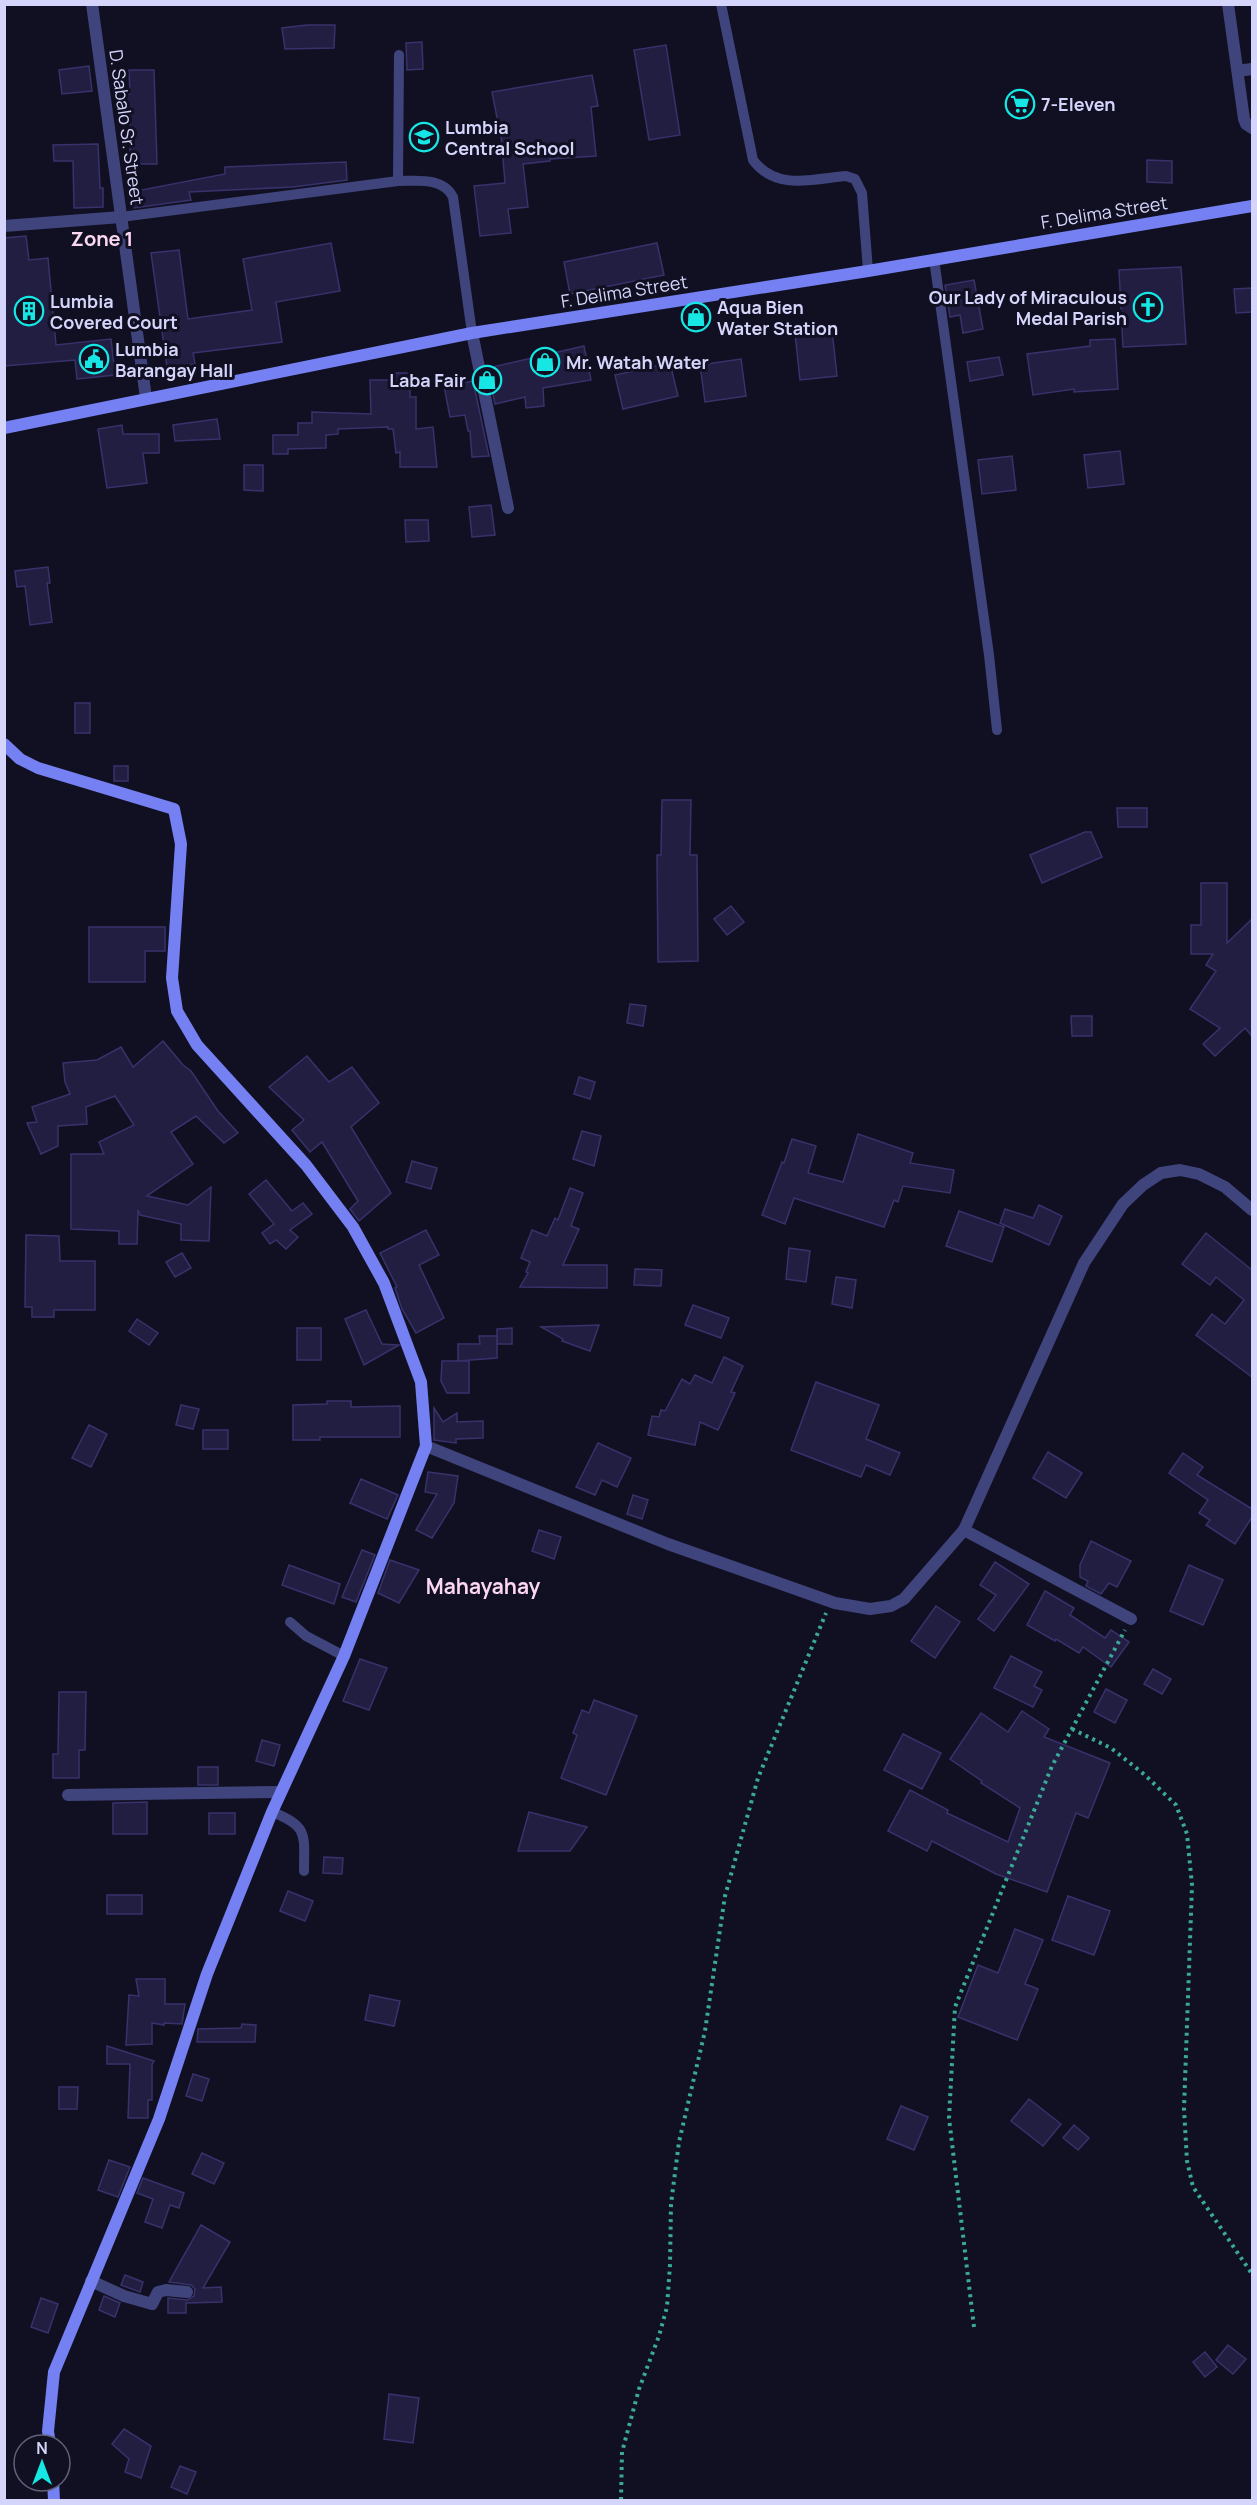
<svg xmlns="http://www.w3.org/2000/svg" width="1257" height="2505" viewBox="0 0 1257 2505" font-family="Manrope,sans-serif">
<rect width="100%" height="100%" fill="#111022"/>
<g fill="#211e41" stroke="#37326b" stroke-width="1.5">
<path d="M307 25H335L334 48 285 49 282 28Z"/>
<path d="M422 42 423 69 407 70 406 43Z"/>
<path d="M666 45 680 135 649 140 634 50Z"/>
<path d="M89 66 92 91 62 94 59 70Z"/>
<path d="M129 70H154L157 164H130V111H125V95L130 94Z"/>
<path d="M592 75 598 106 591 107 596 156 550 159V161L523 164 528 207 508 209 511 233 480 236 474 186 505 183 500 123H498L492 92Z"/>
<path d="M98 144 100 188H103V207L74 208 73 161H54L53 145Z"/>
<path d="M1147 160 1172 161V183L1147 182Z"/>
<path d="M346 162 347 180 293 187 189 192 191 200 134 208 131 192 225 174V167Z"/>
<path d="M26 236 29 260 48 258 56 345 111 339 115 375 77 379 75 360 4 366V238Z"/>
<path d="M331 243 340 291 276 302 282 342 193 353 195 364 167 367 151 253 179 250 188 319 252 310 243 259Z"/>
<path d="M657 243 664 275 570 294 564 262Z"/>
<path d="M1181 267 1186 344 1123 347 1119 270Z"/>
<path d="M974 280 983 329 963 333 960 315 950 317 945 285Z"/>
<path d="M1252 288V312L1236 313 1234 289Z"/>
<path d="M832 330 837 376 800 380 795 334Z"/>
<path d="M1115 339 1118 389 1074 392V389L1033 395 1027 354 1090 346V340Z"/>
<path d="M584 346 591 380 543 388 544 406 526 408 525 397 495 404 488 368Z"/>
<path d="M999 357 1003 375 970 381 967 362Z"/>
<path d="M741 359 746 396 705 402 700 365Z"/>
<path d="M670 363 678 396 623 409 615 375Z"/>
<path d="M394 373H410V397H416V429L433 427 437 467H400V452L396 453 393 429H388V427L338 429V434L326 435V448L288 449V454H273V435H298V423H312V412L371 414 370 380H394Z"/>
<path d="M473 381 489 456 472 457 470 431H468L465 415 450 417 444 386Z"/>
<path d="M217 419 220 439 175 441 173 425Z"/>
<path d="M122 425 123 434H159V453H143L147 483 107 488 98 429Z"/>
<path d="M1120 451 1124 484 1088 488 1084 455Z"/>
<path d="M1012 456 1016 490 982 494 978 460Z"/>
<path d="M244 465H263V491L244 490Z"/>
<path d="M491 505 495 535 472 537 469 507Z"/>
<path d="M405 520H428L429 541 406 542Z"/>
<path d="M48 567 50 583H47L52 622 30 625 25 586 17 587 15 571Z"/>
<rect x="75" y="703" width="15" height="30"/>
<rect x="114" y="766" width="14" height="15"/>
<path d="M662 800H691L690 855H697L698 961 658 962 657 855H661Z"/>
<path d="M1117 808H1147V827H1118Z"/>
<path d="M1085 832H1091L1102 857 1042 883 1030 855Z"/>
<path d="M1201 883H1227V943L1252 919V1036L1245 1028 1215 1056 1203 1044 1220 1028 1190 1009 1216 971 1206 965 1213 954H1191V925H1201Z"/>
<path d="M731 906 744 922 727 935 714 919Z"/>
<path d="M89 927H165V951H145V982H89Z"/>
<path d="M630 1004 646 1006 643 1026 627 1023Z"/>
<path d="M1071 1016H1092V1036H1072Z"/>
<path d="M163 1041 183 1065 191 1071 218 1111 238 1133 224 1143 196 1116 171 1132 193 1164 147 1196 188 1205 211 1187 209 1241 181 1240V1224L140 1215 138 1210 137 1244H119V1231L71 1229V1154H104L99 1142 134 1125 115 1096 86 1107 87 1124 58 1126V1146L41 1154 27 1123 37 1122 32 1107 70 1094 65 1082 63 1063 97 1060 121 1047 133 1067Z"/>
<path d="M307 1056 329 1082 352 1067 379 1103 351 1127 391 1193 359 1221 350 1209 358 1201 322 1142 310 1152 292 1130 304 1120 269 1087Z"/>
<path d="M579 1077 595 1082 590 1099 574 1094Z"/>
<path d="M582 1131 601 1136 594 1166 573 1159Z"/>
<path d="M858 1134 913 1153 910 1163 954 1170 950 1193 903 1186 898 1202 894 1200 884 1227 794 1198 785 1224 762 1215 782 1162 784 1163 792 1139 816 1146 808 1173 843 1182Z"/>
<path d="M412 1161 437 1168 431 1189 406 1182Z"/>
<path d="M266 1180 292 1211 303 1203 312 1214 290 1230 298 1237 286 1249 276 1240 270 1244 262 1233 274 1224 249 1194Z"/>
<path d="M570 1188 583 1193 571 1226 579 1229 563 1265H607V1288L520 1287 528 1273 526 1272 530 1262 521 1258 532 1230 547 1236 555 1218 558 1220Z"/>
<path d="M1039 1205 1062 1216 1049 1245 1000 1223 1005 1209 1033 1218Z"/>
<path d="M959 1211 1004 1227 992 1262 946 1246Z"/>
<path d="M426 1230 439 1255 419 1265 444 1318 416 1333 402 1309 395 1288 397 1287 380 1253Z"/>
<path d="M1206 1233 1252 1270V1377L1196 1335 1212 1314 1225 1324 1244 1300 1216 1277 1210 1285 1182 1264Z"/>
<path d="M26 1235 59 1236 60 1261H95V1310H54V1317H32V1307H25Z"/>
<path d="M789 1248 810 1251 806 1282 786 1279Z"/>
<path d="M182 1253 191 1268 175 1277 166 1262Z"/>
<path d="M635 1269 662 1270 661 1286 634 1285Z"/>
<path d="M836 1277 856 1280 852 1308 832 1304Z"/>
<path d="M693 1305 729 1318 721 1338 685 1325Z"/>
<path d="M366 1310 382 1344 399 1345 364 1365 345 1319Z"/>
<path d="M137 1319 158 1333 149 1345 129 1331Z"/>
<path d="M599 1325 590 1351 562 1341 563 1339 541 1327Z"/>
<rect x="297" y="1328" width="24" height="32"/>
<path d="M512 1328V1344H497V1329Z"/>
<path d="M479 1336H497V1358L458 1361V1344H480Z"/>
<path d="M724 1357 743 1366 731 1392 735 1393 718 1430 700 1422 695 1445 648 1435 652 1416 659 1417 661 1410 665 1411 682 1379 690 1384 695 1375 712 1383Z"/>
<path d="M442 1361H469V1393H447L441 1381Z"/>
<path d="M816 1382 879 1405 866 1439 900 1453 890 1475 866 1465 861 1477 791 1450Z"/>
<path d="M327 1401H351V1407L400 1406V1437H320V1440H293V1405L327 1404Z"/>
<path d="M181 1405 199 1409 193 1429 176 1425Z"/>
<path d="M434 1408 443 1422 457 1413V1422L483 1421V1438L456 1439V1443L434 1440Z"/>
<path d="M89 1425 107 1434 91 1467 72 1458Z"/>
<rect x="203" y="1430" width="25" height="19"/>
<path d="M598 1443 631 1458 617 1487 602 1480 595 1495 576 1487Z"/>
<path d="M1048 1452 1082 1473 1066 1498 1033 1478Z"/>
<path d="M1183 1453 1203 1467 1197 1475 1252 1509V1517L1235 1544 1206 1525 1210 1520 1199 1513 1208 1500 1169 1473Z"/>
<path d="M428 1472 458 1476 454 1503 432 1538 416 1530 437 1494 425 1492Z"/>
<path d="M361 1479 398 1495 387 1519 350 1503Z"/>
<path d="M633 1495 648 1500 642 1519 627 1514Z"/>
<path d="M539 1530 561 1537 554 1559 532 1551Z"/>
<path d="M1091 1541 1131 1561 1117 1587 1109 1583 1101 1594 1086 1586 1088 1581 1080 1577V1565Z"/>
<path d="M362 1550 375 1555 356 1602 342 1597Z"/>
<path d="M390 1560 419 1570 399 1603 378 1593Z"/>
<path d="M995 1562 1029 1584 994 1631 978 1619 996 1595 980 1585Z"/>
<path d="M289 1565 340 1584 334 1604 282 1585Z"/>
<path d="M1189 1565 1223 1580 1203 1625 1170 1611Z"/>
<path d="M1045 1591 1074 1608 1070 1615 1105 1638 1111 1630 1129 1642 1111 1667 1083 1647 1079 1653 1056 1639 1055 1641 1027 1625Z"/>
<path d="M936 1606 960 1622 935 1658 911 1641Z"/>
<path d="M1011 1656 1042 1672 1034 1686 1042 1690 1033 1707 994 1688Z"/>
<path d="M360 1659 387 1668 369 1710 343 1701Z"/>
<path d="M1153 1669 1171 1679 1162 1694 1144 1684Z"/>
<path d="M1106 1689 1127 1700 1115 1723 1094 1712Z"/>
<path d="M59 1692H86L85 1750H79V1778H53V1754H58Z"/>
<path d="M594 1700 637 1716 606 1795 561 1778 577 1735 573 1733 582 1710 589 1713Z"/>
<path d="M1022 1711 1049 1729 1044 1737 1110 1763 1088 1818 1076 1813 1047 1892 996 1874 932 1841 927 1851 888 1831 910 1790 948 1810 947 1813 1008 1842 1020 1808 981 1783 982 1781 950 1759 981 1713 1008 1732Z"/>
<path d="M903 1734 941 1753 922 1789 884 1770Z"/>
<path d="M262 1740 280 1745 274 1766 256 1761Z"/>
<rect x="198" y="1767" width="20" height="18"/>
<path d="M147 1802V1834H113V1803Z"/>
<path d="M529 1812 587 1827 570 1851H518Z"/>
<rect x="209" y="1813" width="26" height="21"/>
<path d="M324 1857 343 1858 342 1874 323 1873Z"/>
<path d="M288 1891 313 1901 305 1921 280 1911Z"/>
<rect x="107" y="1895" width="35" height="19"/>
<path d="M1068 1896 1110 1911 1094 1955 1052 1940Z"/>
<path d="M1015 1929 1043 1940 1025 1984 1038 1989 1017 2040 958 2017 978 1965 998 1973Z"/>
<path d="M136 1979H165V2004H185L182 2024 164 2023V2025L152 2023V2044L126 2045 129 1995 139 1996Z"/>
<path d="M370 1995 400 2001 394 2026 365 2020Z"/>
<path d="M242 2024 256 2025 255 2042H197L198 2029 241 2028Z"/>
<path d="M107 2046 154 2061 152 2065V2100H148V2118H128L130 2064H107Z"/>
<path d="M193 2074 209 2079 202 2101 186 2096Z"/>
<path d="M59 2087H78L77 2109H59Z"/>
<path d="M1029 2099 1061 2124 1043 2146 1011 2121Z"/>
<path d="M901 2106 928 2117 914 2150 887 2139Z"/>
<path d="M1074 2125 1089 2138 1078 2150 1063 2138Z"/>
<path d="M202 2153 224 2163 214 2184 192 2174Z"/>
<path d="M109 2160 130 2167 118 2197 98 2190Z"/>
<path d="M143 2178 184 2193 179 2208 170 2205 162 2228 145 2222 153 2199 137 2193Z"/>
<path d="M201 2225 230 2242 203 2288 221 2287 222 2302 186 2303V2313H168V2298L187 2300 194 2296 195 2289 191 2285 169 2282Z"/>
<path d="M125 2275 143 2282 140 2292 121 2285Z"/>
<path d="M104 2296 120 2303 115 2317 99 2310Z"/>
<path d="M41 2298 58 2304 48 2333 31 2327Z"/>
<path d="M1228 2345 1246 2359 1233 2374 1216 2360Z"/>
<path d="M1205 2352 1217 2367 1205 2377 1193 2362Z"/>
<path d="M389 2394 419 2398 413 2443 384 2439Z"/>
<path d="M124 2429 151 2446 141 2478 125 2472 129 2459 112 2444Z"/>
<path d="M180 2466 196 2472 187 2494 171 2487Z"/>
</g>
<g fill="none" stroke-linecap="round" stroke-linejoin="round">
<g stroke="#3aaa97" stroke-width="4" stroke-dasharray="3 4.5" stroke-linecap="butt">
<path d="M1072 1729 1111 1748 1145 1775 1176 1805 1187 1834 1192 1885 1184 2109 1187 2161 1193 2187 1252 2274"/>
<path d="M974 2327 949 2118 955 2007 1052 1766 1125 1630"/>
<path d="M621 2500 622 2452 639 2389 659 2336 667 2307 670 2265 671 2204 679 2142 705 2031 725 1896 758 1778 826 1613"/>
</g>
<g stroke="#40447c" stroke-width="10">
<path d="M721 4 753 160C776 191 813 179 846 176L855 179 862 193 868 271"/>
<path d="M398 181 399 55"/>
<path d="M121 217 398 181C418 181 443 177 453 197L472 333"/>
<path d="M934 259 989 655 997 730"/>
<path d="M290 1622 306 1636 344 1656"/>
<path d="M272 1812C309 1826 304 1835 304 1871"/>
</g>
<g stroke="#40447c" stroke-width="12">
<path d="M92 4 146 398"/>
<path d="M1228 4 1244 119 1246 124 1252 128"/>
<path d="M1238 71 1252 69"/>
<path d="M4 226 121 217"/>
<path d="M472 333 508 508"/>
<path d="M426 1446 668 1544 835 1603 870 1609 891 1606 904 1599 964 1530 1084 1263 1123 1204 1143 1185 1161 1173 1180 1170 1199 1174 1225 1187 1252 1210"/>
<path d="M964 1530 1131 1619"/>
<path d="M68 1795 280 1792"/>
<path d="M91 2281 124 2296 152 2304 158 2292 166 2290 187 2292"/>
</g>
<g stroke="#7580f2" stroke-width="12">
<path d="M4 428 472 333 868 271 1252 206"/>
<path d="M4 744 20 759 38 768 174 809 181 844 172 978 177 1011 197 1045 306 1165 353 1227 384 1283 421 1382 426 1446 344 1656 272 1812 207 1974 159 2119 54 2372 48 2431 50 2445"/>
<path d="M53 2481 54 2500"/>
</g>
</g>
<defs>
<g id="supermarket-ring" transform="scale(1.5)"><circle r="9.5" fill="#111022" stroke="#16e6e4" stroke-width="1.5"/><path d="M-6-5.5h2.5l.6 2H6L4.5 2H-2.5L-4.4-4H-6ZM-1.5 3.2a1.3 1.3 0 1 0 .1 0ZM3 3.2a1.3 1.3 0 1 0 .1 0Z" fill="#16e6e4"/></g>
<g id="school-ring" transform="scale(1.5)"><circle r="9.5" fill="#111022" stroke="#16e6e4" stroke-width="1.5"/><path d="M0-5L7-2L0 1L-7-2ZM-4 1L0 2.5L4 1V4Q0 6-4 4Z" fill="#16e6e4"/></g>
<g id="church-ring" transform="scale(1.5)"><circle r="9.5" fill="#111022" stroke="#16e6e4" stroke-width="1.5"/><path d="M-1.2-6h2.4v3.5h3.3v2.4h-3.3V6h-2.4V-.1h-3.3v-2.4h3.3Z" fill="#16e6e4"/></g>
<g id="building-ring" transform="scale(1.5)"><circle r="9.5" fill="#111022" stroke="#16e6e4" stroke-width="1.5"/><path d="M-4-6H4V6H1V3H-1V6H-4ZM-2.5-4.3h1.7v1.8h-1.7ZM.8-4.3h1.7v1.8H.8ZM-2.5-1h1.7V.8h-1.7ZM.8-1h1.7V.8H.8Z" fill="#16e6e4"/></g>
<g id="shop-ring" transform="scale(1.5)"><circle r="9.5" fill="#111022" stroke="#16e6e4" stroke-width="1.5"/><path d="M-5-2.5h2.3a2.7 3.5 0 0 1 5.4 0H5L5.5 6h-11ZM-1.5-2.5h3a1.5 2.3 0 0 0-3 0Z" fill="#16e6e4"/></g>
<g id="civic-ring" transform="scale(1.5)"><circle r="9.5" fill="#111022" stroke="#16e6e4" stroke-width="1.5"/><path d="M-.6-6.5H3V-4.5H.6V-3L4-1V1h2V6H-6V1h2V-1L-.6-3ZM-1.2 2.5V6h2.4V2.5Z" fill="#16e6e4"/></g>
</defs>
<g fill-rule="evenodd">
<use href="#supermarket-ring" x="1020" y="104"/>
<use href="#school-ring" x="424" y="137"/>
<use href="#church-ring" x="1148" y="307"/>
<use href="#building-ring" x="29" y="311"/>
<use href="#shop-ring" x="696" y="317"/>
<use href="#civic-ring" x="94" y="359"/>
<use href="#shop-ring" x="545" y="362"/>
<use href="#shop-ring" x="487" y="380"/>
</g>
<g text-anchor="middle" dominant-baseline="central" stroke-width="6" stroke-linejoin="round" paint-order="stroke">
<g font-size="18" font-weight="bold" fill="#d5d5fb" stroke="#111022" text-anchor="start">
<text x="1041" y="104">7-Eleven</text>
<text x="445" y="127">Lumbia<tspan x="445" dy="21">Central School</tspan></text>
<text x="1127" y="297" text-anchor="end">Our Lady of Miraculous<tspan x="1127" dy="21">Medal Parish</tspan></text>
<text x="50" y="301">Lumbia<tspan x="50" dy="21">Covered Court</tspan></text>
<text x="717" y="307">Aqua Bien<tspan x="717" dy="21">Water Station</tspan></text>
<text x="115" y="349">Lumbia<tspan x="115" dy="21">Barangay Hall</tspan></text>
<text x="566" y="362">Mr. Watah Water</text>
<text x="466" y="380" text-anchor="end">Laba Fair</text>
</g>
<g font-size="18" fill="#d5d5fb" stroke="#111022">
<text transform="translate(127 127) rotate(82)">D. Sabalo Sr. Street</text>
<text transform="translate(1104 212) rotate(-9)">F. Delima Street</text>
<text transform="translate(624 291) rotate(-9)">F. Delima Street</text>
</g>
<g font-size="20" font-weight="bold" fill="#fbd7f2" stroke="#111022">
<text x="102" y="238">Zone 1</text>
</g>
<g font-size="21" font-weight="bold" fill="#fbd7f2" stroke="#111022">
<text x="483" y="1586">Mahayahay</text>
</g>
</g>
<rect width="1257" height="2505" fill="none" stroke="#d5d5fb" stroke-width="12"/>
<g transform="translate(42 2463)"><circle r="28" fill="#111022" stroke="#5f5f79" stroke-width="1.5"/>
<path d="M0-4.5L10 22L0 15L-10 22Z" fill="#16e6e4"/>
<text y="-9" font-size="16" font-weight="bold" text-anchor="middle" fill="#d5d5fb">N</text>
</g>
</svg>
